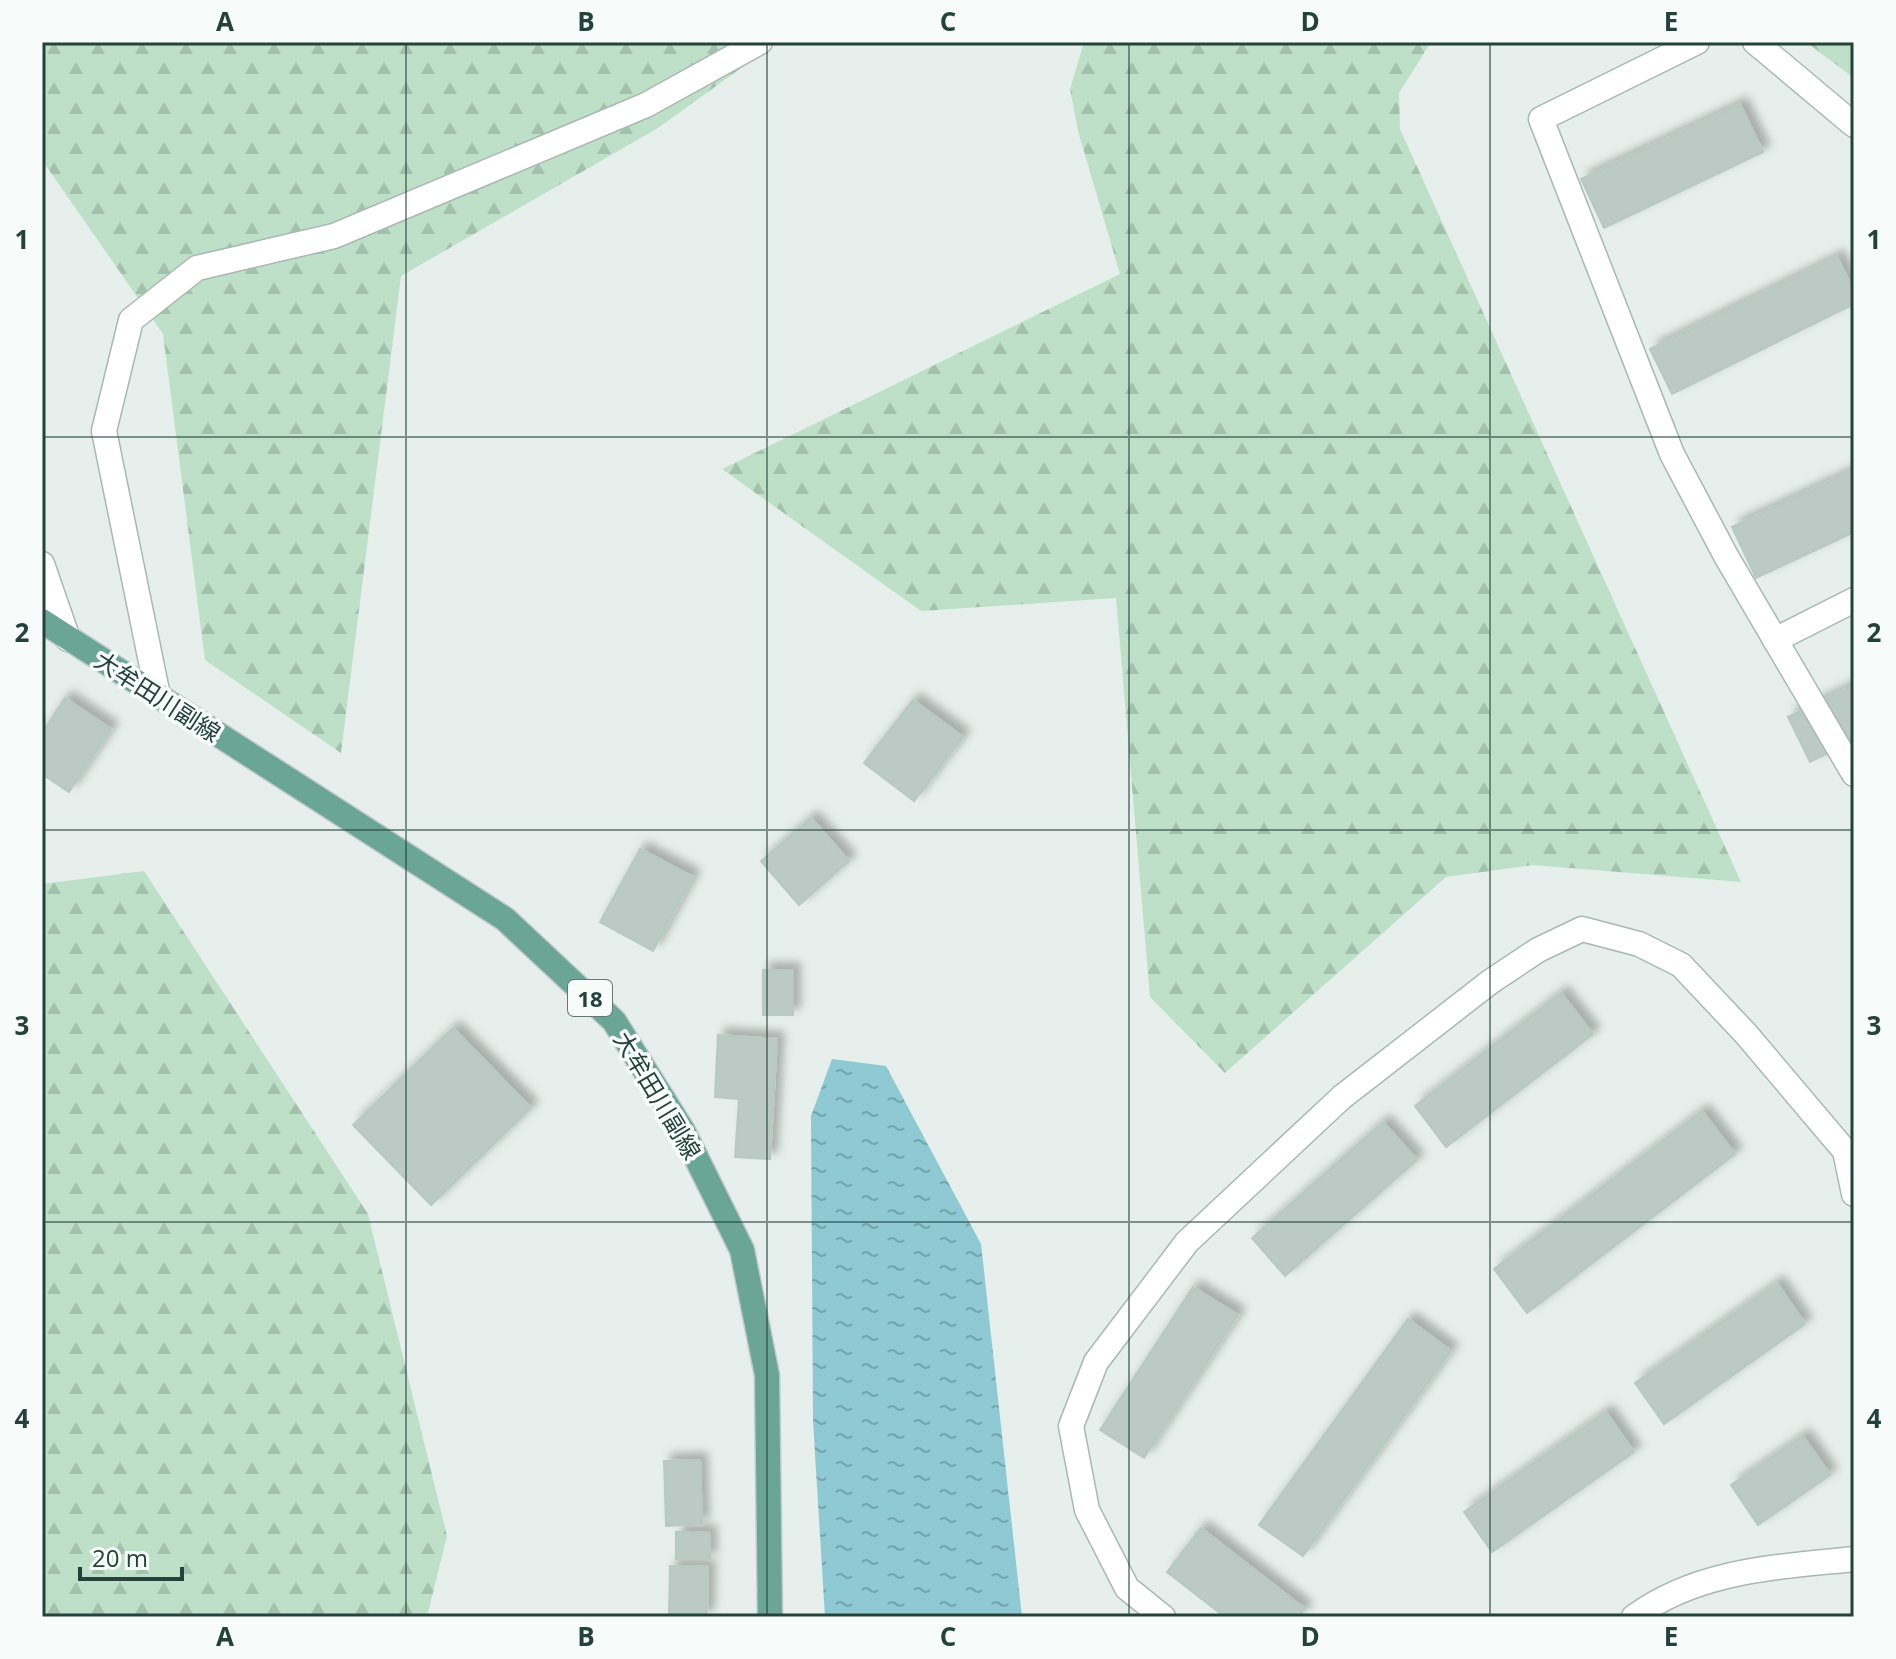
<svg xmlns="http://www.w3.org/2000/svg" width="1896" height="1659" viewBox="0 0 1896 1659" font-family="'Open Sans','Noto Sans JP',sans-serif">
<defs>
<pattern id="forest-firs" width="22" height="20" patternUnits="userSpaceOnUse" patternTransform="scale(2)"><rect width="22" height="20" fill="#bfe0c8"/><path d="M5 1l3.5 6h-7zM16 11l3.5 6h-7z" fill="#a4c1ad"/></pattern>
<pattern id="water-ripples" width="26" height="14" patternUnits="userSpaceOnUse" patternTransform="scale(2)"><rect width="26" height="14" fill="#8ec9d4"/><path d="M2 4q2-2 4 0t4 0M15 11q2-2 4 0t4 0" fill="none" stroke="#74a5ad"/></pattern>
<filter id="shadow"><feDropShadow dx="7" dy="-7" stdDeviation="4" flood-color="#0004"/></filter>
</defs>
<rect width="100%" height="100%" fill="#e6efeb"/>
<g fill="url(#forest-firs)">
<path d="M42 42H777L658 128 401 276 341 753 205 660 163 334 42 160Z"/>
<path d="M1084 42H1431L1399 93 1400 129 1741 882 1533 865 1446 877 1225 1073 1150 997 1116 598 921 611 722 469 1120 274 1078 131 1070 89Z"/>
<path d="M1806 42H1854V78Z"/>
<path d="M144 871 368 1214 447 1536 427 1617H42V884Z"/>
</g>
<path fill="url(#water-ripples)" d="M832 1059 886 1066 981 1244 1022 1617H825L813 1421 811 1116Z"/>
<g fill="#bbcac4" stroke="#b8c9c2" stroke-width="2" filter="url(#shadow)">
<path d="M1740 104 1763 152 1604 228 1581 179Z"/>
<path d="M1837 257 1854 291V304L1672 394 1650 349Z"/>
<path d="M1854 470V532L1756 578 1732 527Z"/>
<path d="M1854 685V740L1810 762 1788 717Z"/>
<path d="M65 698 111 729 69 792 42 774V733Z"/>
<path d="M913 700 963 737 914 801 864 763Z"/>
<path d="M811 818 849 861 799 905 761 861Z"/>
<path d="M640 849 693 877 653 951 600 922Z"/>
<rect x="763" y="970" width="30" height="45"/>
<path d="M1561 993 1593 1034 1446 1147 1415 1106Z"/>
<path d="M453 1028 531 1108 431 1205 353 1125Z"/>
<path d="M718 1035 777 1039 770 1159 735 1157 739 1099 715 1097Z"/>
<path d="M1702 1111 1735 1154 1527 1313 1494 1269Z"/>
<path d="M1383 1122 1417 1160 1285 1276 1252 1238Z"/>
<path d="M1777 1283 1805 1324 1664 1424 1635 1383Z"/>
<path d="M1193 1287 1238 1315 1144 1458 1100 1430Z"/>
<path d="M1408 1319 1451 1351 1303 1556 1259 1525Z"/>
<path d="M1606 1412 1634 1452 1492 1552 1464 1512Z"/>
<path d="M1803 1436 1830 1475 1758 1525 1731 1485Z"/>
<path d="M700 1460 702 1524 666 1526 664 1461Z"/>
<path d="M1201 1528 1305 1609 1299 1617H1225L1167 1572Z"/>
<path d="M676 1532H709L710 1559H676Z"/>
<path d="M670 1566 708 1567 707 1617H669Z"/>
</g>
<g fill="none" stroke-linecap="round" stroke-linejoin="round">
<g stroke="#a8b8b2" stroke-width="27">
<g id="street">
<path d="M1697 42 1541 119 1672 454 1726 556 1854 774"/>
<path d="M1755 42 1854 125"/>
<path d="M42 564 68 639"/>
<path d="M1775 640 1854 600"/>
<path d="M158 696 104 431 131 320 197 268 334 236 646 105 760 42"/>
<path d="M1163 1617 1127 1588 1087 1510 1071 1426 1096 1362 1187 1242 1342 1097 1490 982 1538 950 1582 929 1639 944 1681 965 1746 1034 1845 1151 1854 1194"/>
<path d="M1634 1617C1698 1570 1777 1567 1854 1559"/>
</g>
</g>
<g stroke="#c2cac8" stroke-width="27">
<path id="primary" d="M42 621 505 919 614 1021 683 1131 742 1250 767 1375 770 1617"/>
</g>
<use href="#street" stroke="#fff" stroke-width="24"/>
<use href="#primary" stroke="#6aa596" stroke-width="24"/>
</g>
<path fill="none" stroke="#24423a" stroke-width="2" stroke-opacity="0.55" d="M406 42V1617M767 42V1617M1129 42V1617M1490 42V1617M42 437H1854M42 830H1854M42 1222H1854"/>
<g text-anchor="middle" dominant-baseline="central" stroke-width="7" stroke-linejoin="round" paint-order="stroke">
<rect fill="#f7fbf9" stroke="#637a73" stroke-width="2" x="568" y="980" width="44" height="36" rx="6"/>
<g font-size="22" font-weight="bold" fill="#24423a">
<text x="590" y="998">18</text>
</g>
<g font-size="24" fill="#24423a" stroke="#f7fbf9">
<text transform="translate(158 696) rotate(33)">大牟田川副線</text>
<text transform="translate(658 1095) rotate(59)">大牟田川副線</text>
</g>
</g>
<rect width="1896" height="1659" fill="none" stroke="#f7fbf9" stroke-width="88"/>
<path d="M80 1567v12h102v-12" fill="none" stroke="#24423a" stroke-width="4"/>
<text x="92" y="1567" font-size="24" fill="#24423a" stroke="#f7fbf9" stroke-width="6" paint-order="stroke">20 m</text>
<rect x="44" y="44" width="1808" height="1571" fill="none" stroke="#24423a" stroke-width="3"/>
<g font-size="26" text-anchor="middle" font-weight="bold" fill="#24423a">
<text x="225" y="31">A</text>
<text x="586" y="31">B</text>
<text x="948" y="31">C</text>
<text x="1310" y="31">D</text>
<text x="1671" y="31">E</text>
<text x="22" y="249">1</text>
<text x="1874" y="249">1</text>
<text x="22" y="642">2</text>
<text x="1874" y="642">2</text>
<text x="22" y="1035">3</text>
<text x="1874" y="1035">3</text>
<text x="22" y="1428">4</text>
<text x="1874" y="1428">4</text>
<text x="225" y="1646">A</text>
<text x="586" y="1646">B</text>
<text x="948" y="1646">C</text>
<text x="1310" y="1646">D</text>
<text x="1671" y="1646">E</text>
</g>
</svg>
